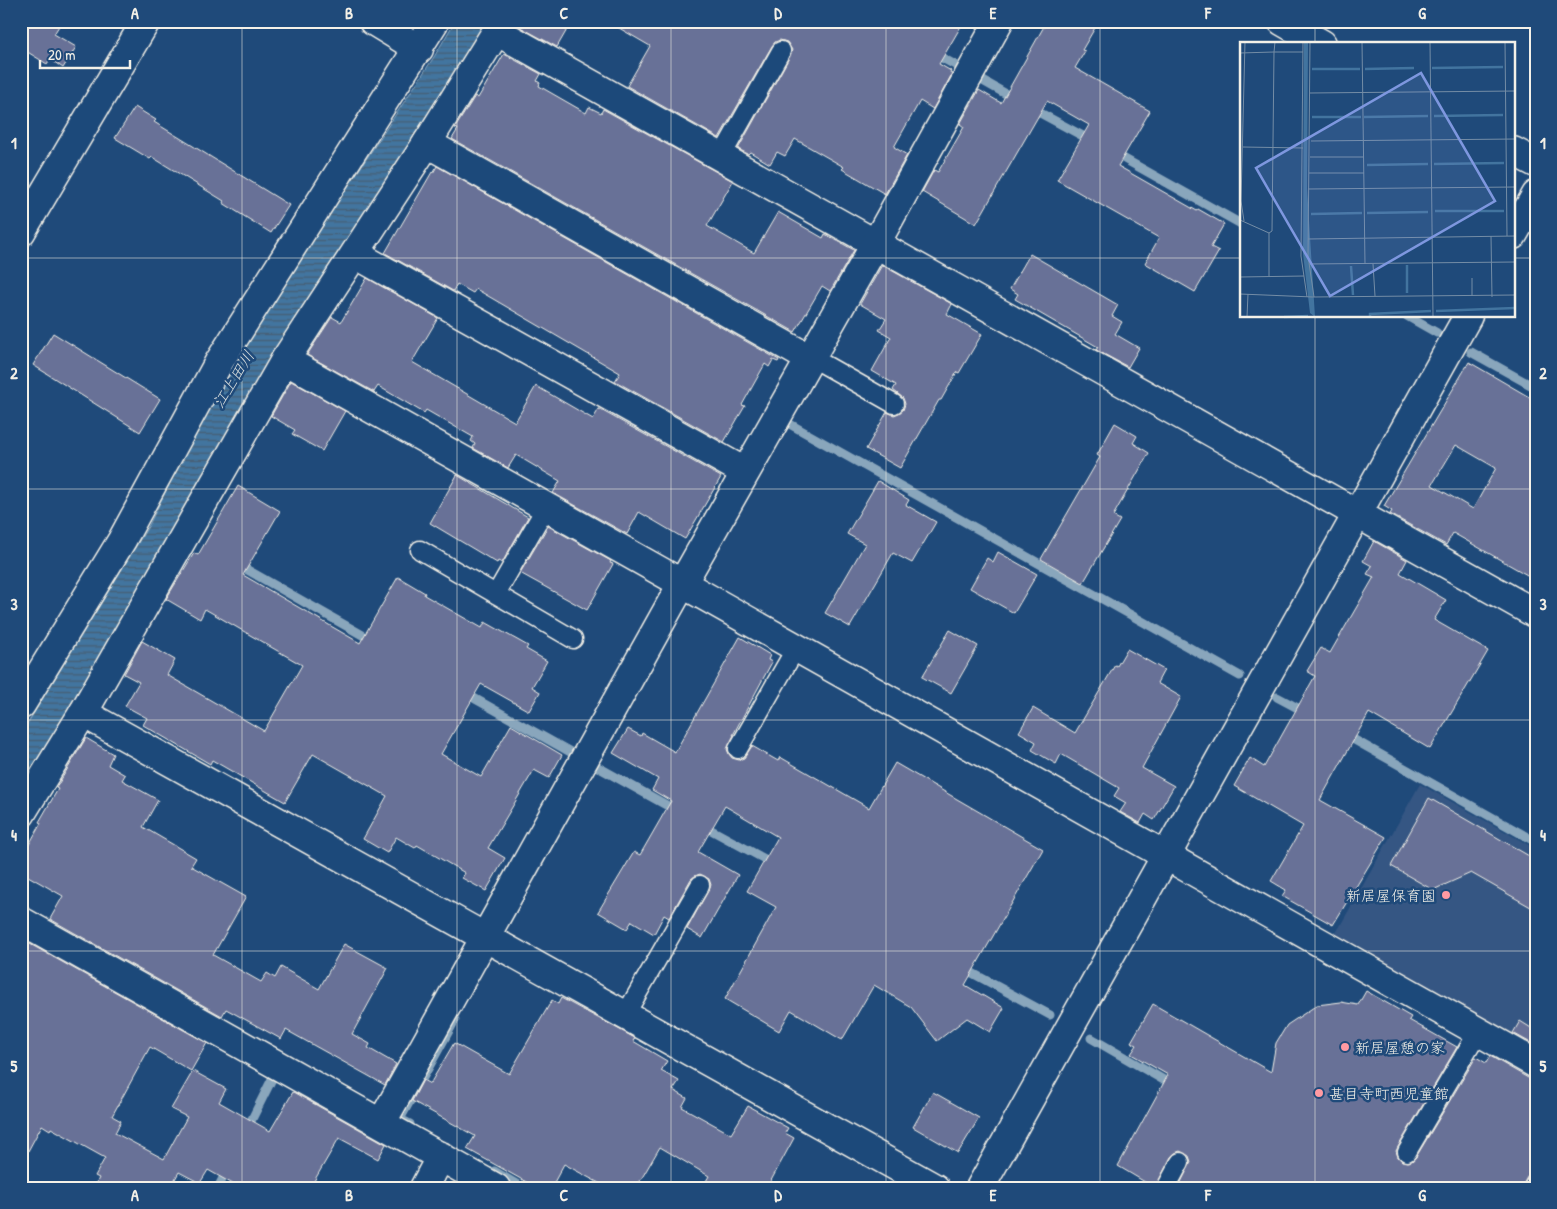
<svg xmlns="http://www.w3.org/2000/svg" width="1557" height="1209" viewBox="0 0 1557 1209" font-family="'Patrick Hand','Klee One',sans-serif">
<defs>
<pattern id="water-rules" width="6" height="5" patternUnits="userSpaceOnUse" patternTransform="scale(1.25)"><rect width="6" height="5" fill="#42749f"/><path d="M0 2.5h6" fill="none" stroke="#465e72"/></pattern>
</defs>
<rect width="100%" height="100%" fill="#1f4a7a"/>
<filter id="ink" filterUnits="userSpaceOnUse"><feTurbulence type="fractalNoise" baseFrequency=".02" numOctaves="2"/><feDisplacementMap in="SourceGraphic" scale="10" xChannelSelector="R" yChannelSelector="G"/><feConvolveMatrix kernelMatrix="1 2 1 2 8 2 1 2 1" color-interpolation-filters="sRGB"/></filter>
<g filter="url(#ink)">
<path fill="#355683" d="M1420 784 1536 849V1054L1331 942Z"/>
<path fill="url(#water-rules)" stroke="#89a6bc" d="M455 21H487L278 348 175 540 21 792V734L149 525 186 450 226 380 271 304 321 227 434 57Z"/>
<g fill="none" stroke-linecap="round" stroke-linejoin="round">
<g stroke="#89a6bc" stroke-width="9">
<path d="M933 53 957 66"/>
<path d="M976 77 1015 99"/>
<path d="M1031 108 1092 141"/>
<path d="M1112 152 1241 224"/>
<path d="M1407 316 1437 333"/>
<path d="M1471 352 1536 388"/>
<path d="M788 423 1240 676"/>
<path d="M237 564 373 641"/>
<path d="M463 692 574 754"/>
<path d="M1277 697 1307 713"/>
<path d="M1344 734 1536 842"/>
<path d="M596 766 677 811"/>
<path d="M702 825 774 864"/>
<path d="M963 968 1050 1015"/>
<path d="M1091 1038 1174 1086"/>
<path d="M410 1124 400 1119 455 1020"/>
<path d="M247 1129 274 1075"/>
<path d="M494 1171 523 1188"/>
<path d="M218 1188 228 1168"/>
</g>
</g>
<g fill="#687197" stroke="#f4f1e8" fill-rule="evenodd">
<path d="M21 21H62L54 34 76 47 63 68 50 59 47 64 21 48Z"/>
<path d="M524 21H572L557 47 520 27Z"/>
<path d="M607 21H964L939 64 951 71 950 73 952 74 933 109 920 101 894 147 907 155 885 194 842 169 844 167 795 139 785 156 777 152 770 164 750 152 748 154 738 149 790 56 792 50 787 42 780 40 775 42 772 46 719 138 627 86 650 46Z"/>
<path d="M1047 21H1099L1082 50 1085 51 1075 68 1150 111 1118 166 1197 211 1198 209 1224 224 1211 247 1219 251 1195 292 1145 263 1159 238 1057 180 1089 125 1047 101 976 224 922 192 934 170 938 172 964 127 960 124 979 90 1001 103Z"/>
<path d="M504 54 541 74 537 81 540 83 539 86 586 113 589 107 601 113 603 109 733 181 707 226 754 253 778 212 823 238 825 234 854 250 832 288 830 291 822 286 795 332 452 139 458 129 455 128 475 96 478 98Z"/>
<path d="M135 107 156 120 154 122 289 205 271 233 223 203 224 201 152 157 150 159 115 138Z"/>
<path d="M437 166 779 360 778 362 773 360 769 367 765 364 742 405 745 406 724 442 615 381 620 373 476 289 473 293 457 284 453 291 385 253 432 172 433 173Z"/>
<path d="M1030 254 1118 305 1112 316 1122 322 1115 334 1139 348 1128 367 1096 350 1098 347 1015 299 1018 294 1010 289Z"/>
<path d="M882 265 952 304 947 314 982 334 959 373 957 372 941 400H939L900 468 866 449 887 412 894 415 899 413 903 410 905 404 903 398 893 390 896 385 872 371 891 337 879 330 886 319 860 304Z"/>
<path d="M367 278 438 318 412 362 515 422 536 386 593 419 599 409 721 477 685 539 639 512 627 534 553 493 560 481 516 455 508 468 473 448 475 444 471 441 473 437 426 410 424 413 378 386 374 392 307 355 332 317 341 322Z"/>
<path d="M53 333 160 399 140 432 33 365Z"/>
<path d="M1469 362 1536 401V580L1453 533 1446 545 1390 514 1392 511 1384 506ZM1456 445 1496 468 1473 509 1432 485Z"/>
<path d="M291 381 345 411 322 451 292 434 295 430 271 416Z"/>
<path d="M1115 423 1137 436 1133 443 1149 453 1113 516 1120 520 1083 583 1041 559 1100 457 1097 455Z"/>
<path d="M457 475 528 517 502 563 498 561 497 563 430 523Z"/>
<path d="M878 481 909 500 906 505 936 522 912 563 893 553 850 627 825 613 865 544 847 534Z"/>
<path d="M238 486 280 511 243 575 360 643 398 577 425 593 424 595 482 628 485 622 528 646 526 649 547 661 532 687 540 692 529 711 481 684 441 754 481 777 511 725 562 755 549 778 534 770 488 848 505 858 486 891 462 878 465 873 417 845 415 848 396 837 387 853 363 839 387 796 313 754 285 802 212 760 210 764 143 725 147 718 125 706 139 682 124 674 142 641 175 660 167 675 264 731 302 665 205 609 200 619 166 599 194 553 198 555Z"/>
<path d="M548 526 611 561 610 563 613 564 587 610 520 573Z"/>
<path d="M1374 541 1407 560 1400 573 1446 600 1434 620 1488 651 1430 749 1369 713 1320 800 1386 837 1333 925 1282 896 1286 890 1271 881 1303 826 1234 786 1250 758 1264 767 1315 676 1307 671 1321 648 1330 653 1374 577 1367 574 1372 566 1363 561Z"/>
<path d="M998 552 1037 574 1014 613 970 588 987 558 993 562Z"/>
<path d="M950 630 978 646 951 693 922 677Z"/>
<path d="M740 637 770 655 768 660 772 662 733 735H734L727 749 729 754 732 758 739 760 744 758 752 746 778 761 780 757 869 808 895 763 1043 849 965 985 1004 1008 990 1032 967 1018 937 1041 911 1007 874 985 842 1040 791 1010 779 1031 725 999 776 907 747 891 778 837 725 806 698 852 738 875 702 938 687 929 711 885 709 879 700 874 695 876 691 879 669 918 664 915 654 934 632 921 627 929 598 912 634 852 640 855 671 801 652 790 658 779 613 753 628 729 641 736 642 733 675 752Z"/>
<path d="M1127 649 1164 670 1157 683 1181 697 1142 768 1174 786 1154 820 1145 814 1140 823 1120 812 1126 803 1114 796 1119 788 1061 754 1056 764 1032 750 1036 742 1019 732 1033 708 1075 733 1115 665 1117 666Z"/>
<path d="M86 738 113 754 108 765 125 775 122 780 158 800 143 827 196 858 191 866 246 897 213 955 261 982 267 973 275 978 281 967 319 989 344 944 388 968 352 1034 370 1044 368 1048 396 1064 385 1085 286 1030 281 1039 226 1009 222 1016 50 919 63 896 21 872V859L41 823 39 822 58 789 56 788Z"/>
<path d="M1429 798 1536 860V910L1471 873 1433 890 1391 866Z"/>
<path d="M21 939 207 1043 191 1071 150 1047 112 1116 121 1121 115 1133 164 1159 187 1117 171 1109 193 1071 226 1089 219 1102 270 1131 293 1092 386 1144 378 1159 339 1138 310 1188H240L208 1170 200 1183 179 1172 170 1188H94L99 1178 95 1176 105 1158 51 1128 50 1130 42 1125 21 1164Z"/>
<path d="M1366 991 1411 1017 1409 1020 1457 1047 1398 1147 1396 1151 1398 1157 1402 1161H1412L1416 1157 1476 1057 1486 1063 1490 1056 1528 1078 1536 1080V1161L1521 1188H1178L1191 1162 1189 1156 1180 1151 1175 1153 1171 1157 1155 1188 1118 1166 1168 1075 1131 1054 1137 1045 1131 1042 1153 1004 1271 1072 1276 1043 1287 1025 1317 1005 1341 1002 1358 1005Z"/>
<path d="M561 998 635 1038 633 1041 667 1061 661 1071 679 1081 673 1090 687 1098 682 1107 731 1134 748 1106 788 1128 785 1133 794 1138 767 1188H702L709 1176 660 1147 636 1188H608L564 1164 551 1188H537L467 1149 475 1136 412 1101 423 1080 430 1084 454 1043 509 1074 552 1000 558 1004Z"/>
<path d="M1520 1021 1536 1031V1046L1513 1033Z"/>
<path d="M933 1092 979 1118 958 1153 913 1127Z"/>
</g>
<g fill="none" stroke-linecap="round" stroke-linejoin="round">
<g stroke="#f4f1e8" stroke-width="21">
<g id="service">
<path d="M721 157 781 51"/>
<path d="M811 357 894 404"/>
<path d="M420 550 573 639"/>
<path d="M496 594 546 507"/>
<path d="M738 749 796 648"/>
<path d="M625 1015 700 885"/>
<path d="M1407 1152 1478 1032"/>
<path d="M1166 1188 1180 1162"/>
<path d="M1533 1188 1536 1183"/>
</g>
</g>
<g stroke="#f4f1e8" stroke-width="31">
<g id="minor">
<path d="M373 21 419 49"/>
<path d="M1282 21 1322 44"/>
<path d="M498 32 1536 614"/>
<path d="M427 143 810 359"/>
<path d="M1513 151 1536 163"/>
<path d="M21 232 146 21"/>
<path d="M355 254 745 472"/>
<path d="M285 360 1536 1064"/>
<path d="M21 705 122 540 219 362 435 21"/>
<path d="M83 713 935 1188"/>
<path d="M21 814 83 713 285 360 427 143 503 21"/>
<path d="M21 921 496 1188"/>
<path d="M382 1122 682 584 876 243 999 21"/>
<path d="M424 1188 441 1156"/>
</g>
</g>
<g stroke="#f4f1e8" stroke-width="31">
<g id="tertiary">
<path d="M1513 235 1536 195"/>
<path d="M980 1188 1468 316"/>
</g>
</g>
<use href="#service" stroke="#1f4a7a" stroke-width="18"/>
<use href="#minor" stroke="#1f4a7a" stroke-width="28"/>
<use href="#tertiary" stroke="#1f4a7a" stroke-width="28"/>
</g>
</g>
<path fill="none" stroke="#f4f1e8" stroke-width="1" stroke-opacity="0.55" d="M242 21V1188M457 21V1188M671 21V1188M886 21V1188M1100 21V1188M1315 21V44M21 258H1241M1513 258H1536M1315 316V1188M21 489H1536M21 720H1536M21 951H1536"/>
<g fill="#ff9aa2" stroke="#1f4a7a" stroke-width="2">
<circle cx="1446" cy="895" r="5"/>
<circle cx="1345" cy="1047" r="5"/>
<circle cx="1319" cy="1093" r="5"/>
</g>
<g text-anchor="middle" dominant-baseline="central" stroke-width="5" stroke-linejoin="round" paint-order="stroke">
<g font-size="15" fill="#f4f1e8" stroke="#1f4a7a" text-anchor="start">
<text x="1436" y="895" text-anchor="end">新居屋保育園</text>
<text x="1355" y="1047">新居屋憩の家</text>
<text x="1329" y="1093">甚目寺町西児童館</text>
</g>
<g font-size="16" font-style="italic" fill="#d9dedd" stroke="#1f4a7a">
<text transform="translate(233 379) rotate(-58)">江上田川</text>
</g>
</g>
<g transform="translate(1240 42)">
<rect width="275" height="275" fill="#1f4a7a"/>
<path d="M64 0H68L67 146 75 275 70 271 63 212Z" fill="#42749f"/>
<path fill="none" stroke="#42749f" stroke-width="2.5" d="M192 26 263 25M72 27H120M125 27 174 26M194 74 263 73M72 75H121M124 75 188 74M194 122 264 121M127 123 188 122M195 169H264M127 171 188 170M71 172 122 171M167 223V251M111 224 113 253M196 269 275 266M44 275 68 274M130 275V272L191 269"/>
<path fill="none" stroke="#748da6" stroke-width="1" d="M35 0 34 10H63M63 0 61 214 67 255M70 0 68 214 74 255M122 0 125 222M190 0 193 275M265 0 267 194M0 11 34 10 32 189 29 191 0 178M70 51 275 49M71 99 275 97M3 105 63 106M70 115H124M69 131H124M68 147 275 145M4 179 1 159 5 0M251 194 252 255M68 197 275 194M69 222 275 220M133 222 135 254M29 234V191M0 235 64 234M232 236V254M0 252 73 255 275 253M7 275 8 252"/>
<path fill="#7e97df" fill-opacity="0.15" stroke="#7e97df" stroke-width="2.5" d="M181 31 255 159 90 254 16 126Z"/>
<rect width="275" height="275" fill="none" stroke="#f4f1e8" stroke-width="2.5"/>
</g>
<rect width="1557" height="1209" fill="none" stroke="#1f4a7a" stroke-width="55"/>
<path d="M40 60v8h90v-8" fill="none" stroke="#f4f1e8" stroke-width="2.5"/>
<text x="48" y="60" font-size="15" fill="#f4f1e8" stroke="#1f4a7a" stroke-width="4" paint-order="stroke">20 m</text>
<rect x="28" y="28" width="1502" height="1154" fill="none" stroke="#f4f1e8" stroke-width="2"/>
<g font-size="16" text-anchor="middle" font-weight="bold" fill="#f4f1e8">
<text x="135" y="19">A</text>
<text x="349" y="19">B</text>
<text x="564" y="19">C</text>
<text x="778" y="19">D</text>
<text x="993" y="19">E</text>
<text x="1208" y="19">F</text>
<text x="1422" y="19">G</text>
<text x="14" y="149">1</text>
<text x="1543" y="149">1</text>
<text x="14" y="379">2</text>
<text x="1543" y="379">2</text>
<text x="14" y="610">3</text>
<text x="1543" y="610">3</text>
<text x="14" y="841">4</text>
<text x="1543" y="841">4</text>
<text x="14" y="1072">5</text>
<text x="1543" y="1072">5</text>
<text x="135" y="1201">A</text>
<text x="349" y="1201">B</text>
<text x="564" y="1201">C</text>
<text x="778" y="1201">D</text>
<text x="993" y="1201">E</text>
<text x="1208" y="1201">F</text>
<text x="1422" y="1201">G</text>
</g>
</svg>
